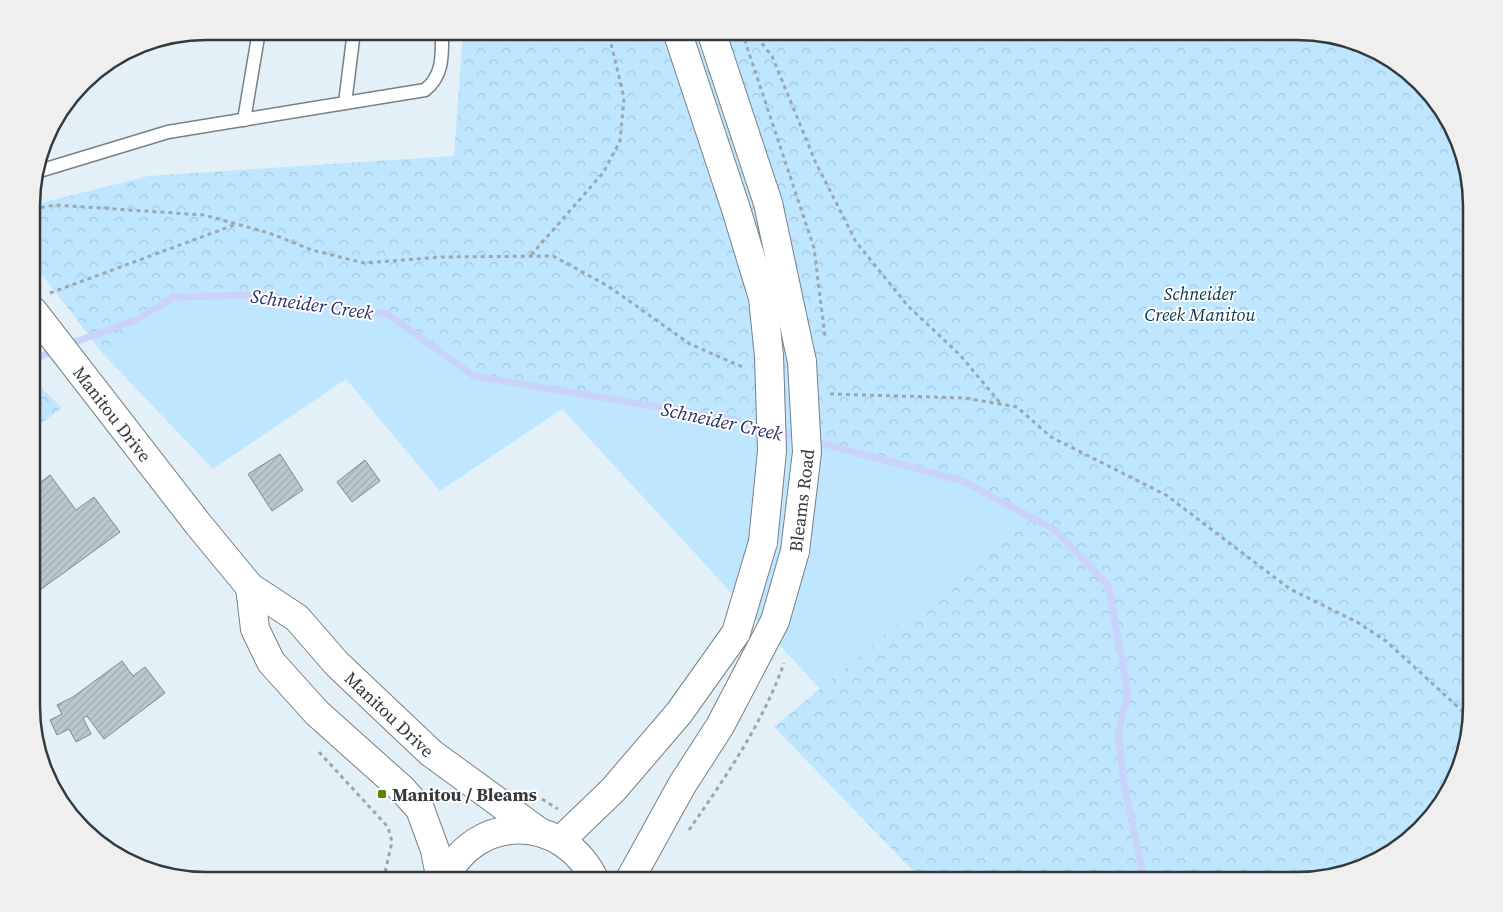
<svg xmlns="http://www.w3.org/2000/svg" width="1503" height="912" viewBox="0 0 1503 912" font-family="'Source Serif 4',serif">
<defs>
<pattern id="forest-crowns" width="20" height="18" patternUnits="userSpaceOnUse" patternTransform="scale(1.25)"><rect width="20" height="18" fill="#bee7ff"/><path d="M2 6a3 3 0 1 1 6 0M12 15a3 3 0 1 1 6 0" fill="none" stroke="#a4c7db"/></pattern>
<pattern id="building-hatch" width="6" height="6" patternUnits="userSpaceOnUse" patternTransform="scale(1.25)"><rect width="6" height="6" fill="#bac9cd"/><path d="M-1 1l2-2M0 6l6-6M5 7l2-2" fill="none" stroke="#a0adb1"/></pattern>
</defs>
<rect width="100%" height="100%" fill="#e3f0f8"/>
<path fill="#bee7ff" d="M256 295 387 314 474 376 731 419 963 481 1030 517 820 689 562 409 440 491 346 379 213 469 104 355 174 297Z"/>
<g fill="url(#forest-crowns)">
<path d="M463 31H1297L1384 55 1448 119 1471 195V717L1448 793 1384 857 1308 880 923 881 774 727 1029 516 963 481 731 419 474 376 387 314 256 295 175 297 104 355 33 263V223L36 204 149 176 454 156Z"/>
<path d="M33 380 62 408 33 429Z"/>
</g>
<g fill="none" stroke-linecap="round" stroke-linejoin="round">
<g stroke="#cad3fb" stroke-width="7">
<path d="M67 345 136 320 174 297 256 295 387 314 474 376 731 419 767 429"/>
<path d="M33 360 55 350"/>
<path d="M777 431 800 438"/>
<path d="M813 441 963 481 1055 530 1108 585 1128 693 1118 733 1124 784 1144 880"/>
</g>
</g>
<g fill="url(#building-hatch)" stroke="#7c8a8d">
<path d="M280 454 303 490 272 511 248 474Z"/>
<path d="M365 460 380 481 352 502 337 482Z"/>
<path d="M50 475 76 510 94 497 120 532 33 595V488Z"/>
<path d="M122 661 133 676 145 667 165 693 104 739 87 716 83 718 91 734 76 742 69 729 57 735 50 720 62 714 57 705 73 697Z"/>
</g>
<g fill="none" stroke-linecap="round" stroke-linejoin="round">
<g stroke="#758087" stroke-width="15">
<g id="lane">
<path d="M345 103 354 31"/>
<path d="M244 120 259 31"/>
<path d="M36 172 168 132 425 90C444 75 442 54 442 31"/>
</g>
</g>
<g stroke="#758087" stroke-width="30">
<g id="secondary">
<path d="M677 31 736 209 763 298 769 356"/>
<path d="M711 31 768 203 802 362"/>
<path id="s1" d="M33 311 198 524 250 587 297 618 337 664 431 753 538 831"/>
<path d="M250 587 255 629 271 662 317 713 402 789 420 809 435 850 441 881"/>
<path d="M561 840 613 790 679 713 736 633 763 542"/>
<path d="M444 881C474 811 565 814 595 881"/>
<path d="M629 881 682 785 720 726 775 621 795 551"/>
</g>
</g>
<g stroke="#9ca6ac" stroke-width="3" stroke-dasharray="4 4" stroke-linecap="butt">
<path d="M742 32 756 36 772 56 815 161 856 242 908 306 960 355 1001 404"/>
<path d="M742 32 814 248 825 336"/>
<path d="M33 209 55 205 204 215 269 233 312 250 364 263 442 257 553 256 608 286 690 344 745 368"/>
<path d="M531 255 603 173 620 141 624 98 608 31"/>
<path d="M50 293 234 225"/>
<path d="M830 394 965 398 1017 407 1051 437 1166 495 1290 589 1357 622 1386 641 1471 719"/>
<path d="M319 752 388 827 392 842 383 881"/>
<path d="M542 799 558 809"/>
<path d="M689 830C725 778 763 723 784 663"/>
</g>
<use href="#lane" stroke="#fff" stroke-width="12"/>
<use href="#secondary" stroke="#fff" stroke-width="28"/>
<g stroke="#758087" stroke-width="30" stroke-linecap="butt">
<g id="secondary-bridge">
<path d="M763 542 772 451 769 356"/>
<path id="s2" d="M795 551 807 452 802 362"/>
</g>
</g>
<use href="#secondary-bridge" stroke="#fff" stroke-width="28"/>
</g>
<rect fill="#5b8203" stroke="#fff" stroke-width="2" x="377" y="789" width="10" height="10" rx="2.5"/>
<g text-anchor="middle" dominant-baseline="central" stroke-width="4" stroke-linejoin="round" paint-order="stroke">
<g font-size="18" font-style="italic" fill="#07364b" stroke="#fff">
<text x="1200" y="293">Schneider<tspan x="1200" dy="21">Creek Manitou</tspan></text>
</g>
<g font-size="18" fill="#34393c" stroke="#fff">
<text stroke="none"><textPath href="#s1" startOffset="130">Manitou Drive</textPath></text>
<text stroke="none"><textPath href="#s2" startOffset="51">Bleams Road</textPath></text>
<text stroke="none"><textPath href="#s1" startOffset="541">Manitou Drive</textPath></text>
</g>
<g font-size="18" font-weight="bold" fill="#34393c" stroke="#fff" text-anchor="start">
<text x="392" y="794">Manitou / Bleams</text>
</g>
<g font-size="19" font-style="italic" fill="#272e67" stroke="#fff">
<text transform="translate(312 304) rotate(8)">Schneider Creek</text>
<text transform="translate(722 421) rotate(12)">Schneider Creek</text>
</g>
</g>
<path d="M0 0H1503V912H0ZM206 40H1297A166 166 0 0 1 1463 206V706A166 166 0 0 1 1297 872H206A166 166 0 0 1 40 706V206A166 166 0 0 1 206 40Z" fill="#efefef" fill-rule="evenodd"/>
<path fill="none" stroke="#34393c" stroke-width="2.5" d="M206 40H1297A166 166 0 0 1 1463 206V706A166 166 0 0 1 1297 872H206A166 166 0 0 1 40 706V206A166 166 0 0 1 206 40Z"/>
</svg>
